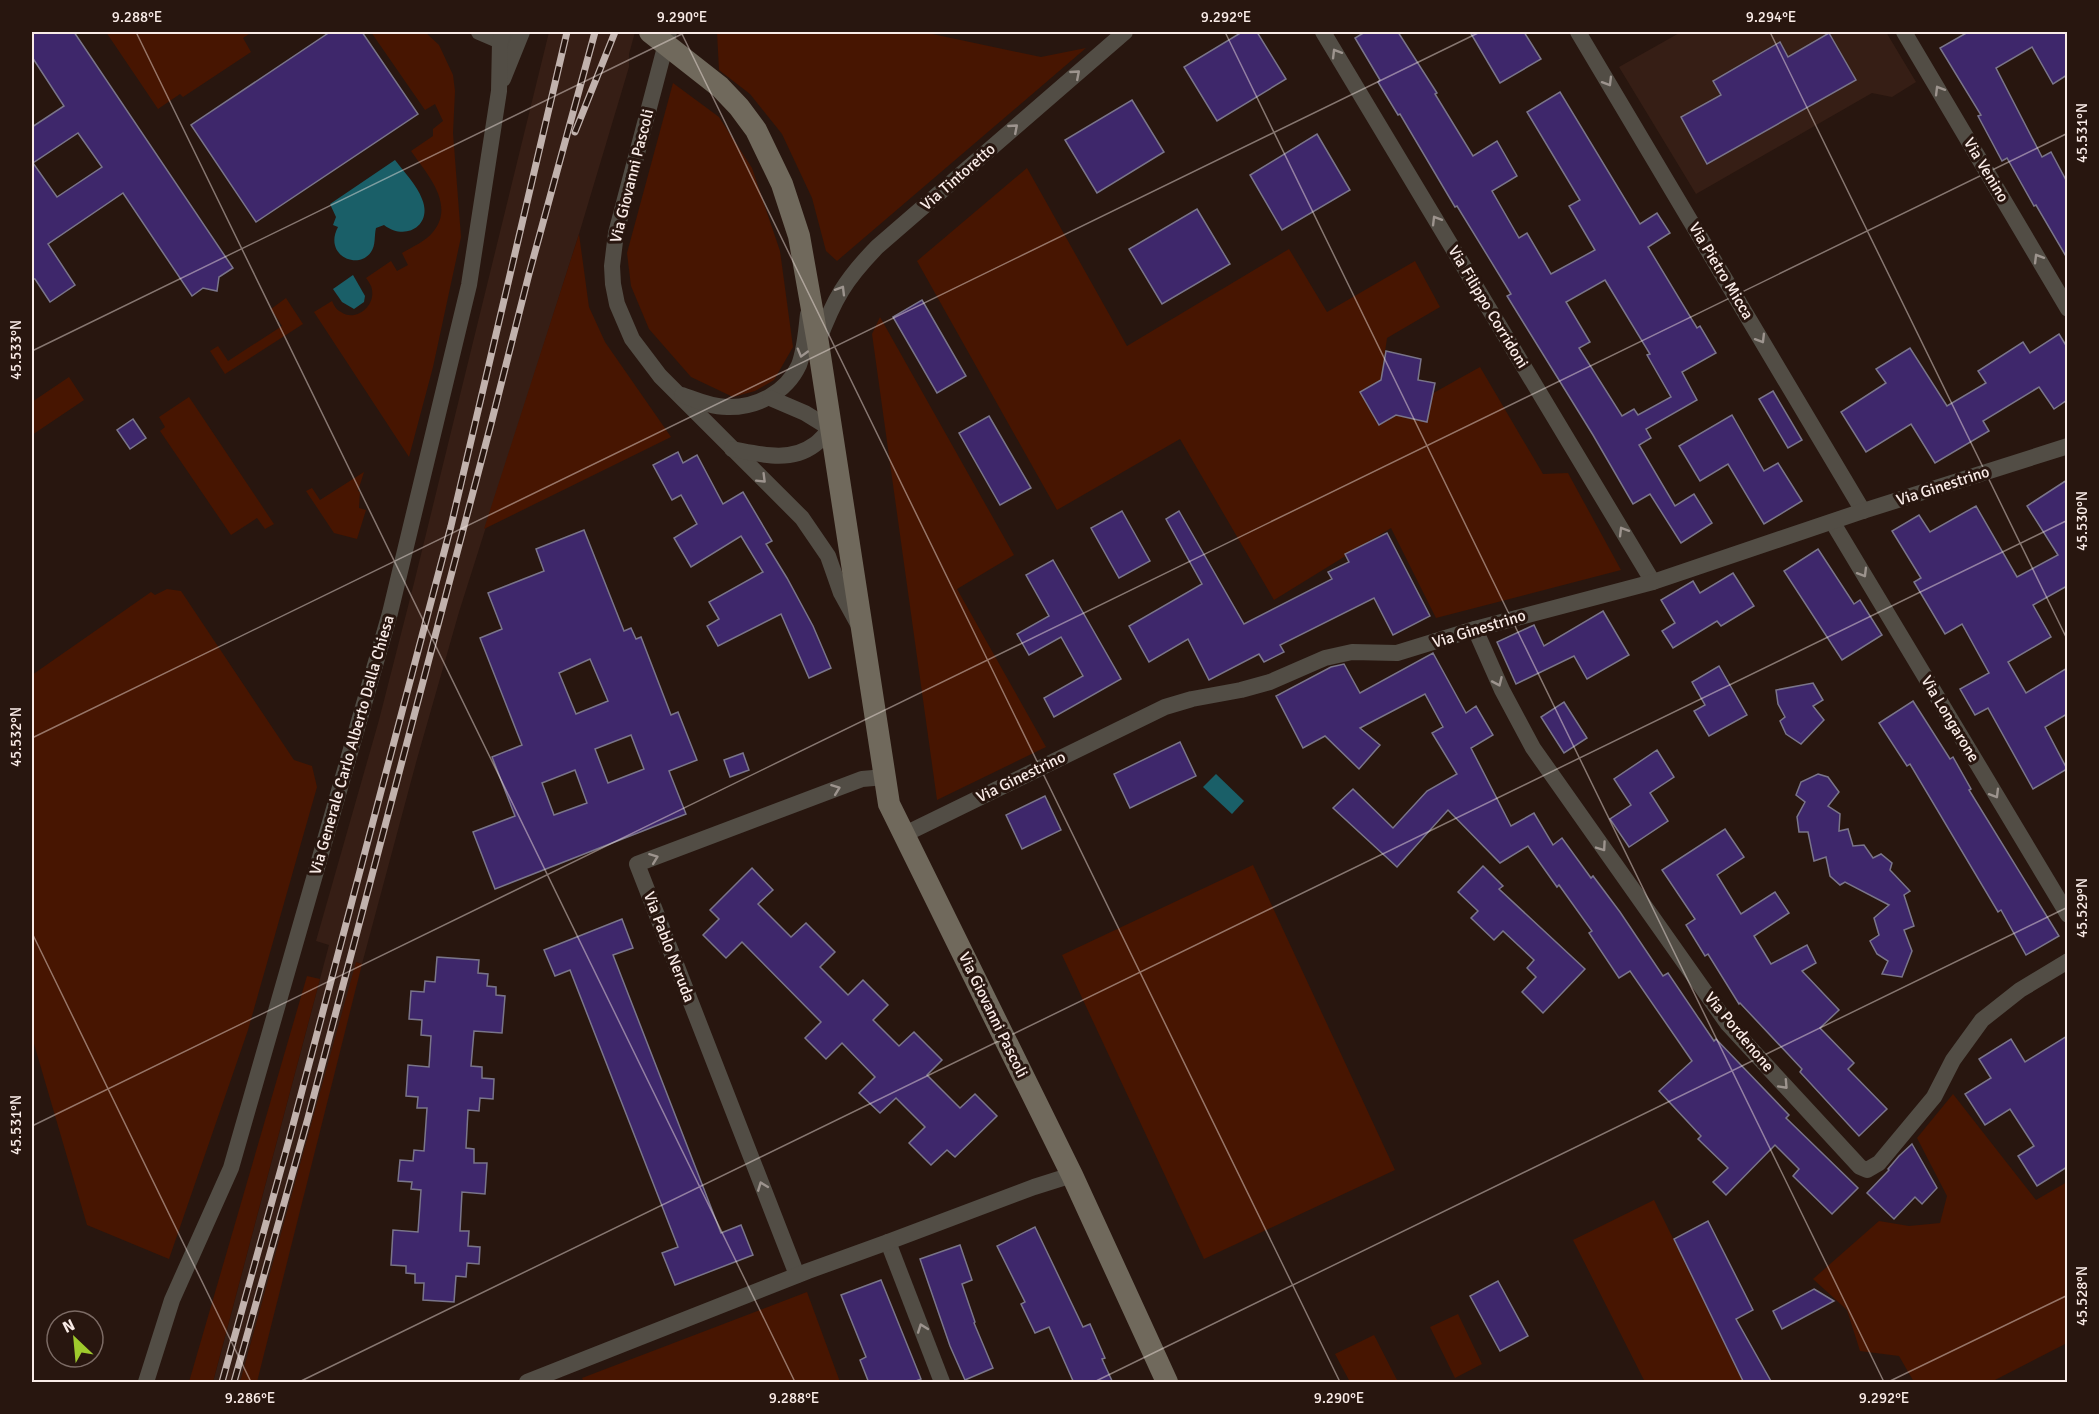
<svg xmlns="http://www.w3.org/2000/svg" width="2099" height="1414" viewBox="0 0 2099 1414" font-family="Signika,sans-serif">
<rect width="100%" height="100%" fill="#28160f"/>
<g fill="#361e15">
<path d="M549 32H635L629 54V67L579 234 459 612 417 759 362 964 357 962 240 1382H213L329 945 316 941 379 720 414 583Z"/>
<path d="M1681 32H1886L1916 82 1892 97 1872 93 1696 194 1619 67Z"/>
</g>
<g fill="#471501">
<path d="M106 32H252L243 38 251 52 183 97 180 94 158 109Z"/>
<path d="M371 32H425L439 45 453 75 455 91 453 133 461 237 433 367 409 457 314 312 332 301C334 305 336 310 341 312 355 322 375 307 372 290 372 286 368 281 366 278L391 261 397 271 408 265 402 253C412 247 426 241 433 232 456 204 426 173 411 151L433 136V129L443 121 435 104 425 110Z"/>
<path d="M717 32H923L1041 57 1086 48 837 261 826 251 812 198 782 134 750 94 719 70Z"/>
<path d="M673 83 719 117 752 168 780 251 793 347 774 380 755 391 733 397 691 377 649 329 631 286 627 253Z"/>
<path d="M1027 168 1127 346 1289 249 1327 312 1415 261 1440 307 1387 338 1381 380 1360 392 1378 424 1480 367 1543 474 1568 473 1621 570 1436 618 1391 528 1274 600 1180 439 1057 510 917 261Z"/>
<path d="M579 234 589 307 605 342 671 437 484 529Z"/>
<path d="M286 298 303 324 225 374 210 351 218 346 228 361 282 326 271 309Z"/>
<path d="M880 317 1014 555 957 589 1046 747 937 800 872 334Z"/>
<path d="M69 377 84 400 32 435V402Z"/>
<path d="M189 397 274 524 265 529 257 518 231 535 160 431 165 427 159 417Z"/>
<path d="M364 472 358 491 360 492 359 508 366 510 357 539 334 533 306 491 312 488 320 500Z"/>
<path d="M167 589 181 591 294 760 312 766 317 787 248 1030 169 1259 87 1225 32 1037V675L151 592 155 595Z"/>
<path d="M1253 865 1395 1170 1204 1259 1062 955Z"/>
<path d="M356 962 362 964 257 1382H240Z"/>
<path d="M307 976 320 979 213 1382H189Z"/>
<path d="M1953 1094 2036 1200 2067 1182V1343L1991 1382H1914L1899 1356 1860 1351 1847 1310 1813 1279 1879 1221 1909 1226 1940 1223 1947 1196 1917 1138Z"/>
<path d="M1654 1200 1744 1382H1645L1573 1240Z"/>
<path d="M807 1292 840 1382H584L582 1378Z"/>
<path d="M1458 1314 1482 1364 1455 1378 1430 1327Z"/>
<path d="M1374 1335 1398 1382H1350L1335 1354Z"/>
</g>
<g fill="#1a5f68">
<path d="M395 160C404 172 417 185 422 199 433 225 406 242 384 225L376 228C374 236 376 245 371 252 358 271 323 255 338 227L333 225 336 217 330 204Z"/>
<path d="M353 275 365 296 364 302 354 309 342 302 333 289Z"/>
<path d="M1216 774 1244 801 1232 814 1203 787Z"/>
</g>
<g fill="#3e276b" stroke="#7a758a" stroke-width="1.5" fill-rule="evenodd">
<path d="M32 32H74L233 268 219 277 217 291 203 288 192 296 123 193 48 244 75 285 50 302 35 279H32V127L64 106 32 57ZM78 133 102 167 57 197 33 163Z"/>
<path d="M330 32H362L418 114 256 222 191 125Z"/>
<path d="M1242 32H1257L1286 79 1217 121 1184 67Z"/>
<path d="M1365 32H1398L1437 93 1435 94 1473 156 1497 141 1517 176 1492 191 1519 238 1527 233 1551 274 1595 250 1569 206 1580 200 1527 112 1560 92 1640 224 1657 213 1670 233 1648 247 1697 328 1700 326 1716 353 1682 372 1697 400 1646 429 1651 438 1639 445 1675 506 1694 494 1712 523 1681 543 1650 494 1633 504 1593 435 1507 296 1511 294 1457 206 1455 207 1400 114 1398 115 1378 82 1380 80 1355 38ZM1605 280 1650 354 1647 355 1671 397 1638 415 1634 409 1622 416 1579 348 1590 342 1566 302Z"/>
<path d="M1470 32H1524L1541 59 1500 83Z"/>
<path d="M1968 32H2067V75L2053 84 2032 47 1996 68 2042 157 2051 152 2067 182V258L2036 205 2034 206 2007 158 2002 161 1978 116 1981 115 1940 48Z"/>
<path d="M1829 33 1856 80 1707 164 1681 117 1721 95 1713 81 1780 42 1788 57Z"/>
<path d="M1132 100 1164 152 1097 193 1065 140Z"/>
<path d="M1317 134 1350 190 1282 230 1250 175Z"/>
<path d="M1197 209 1230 264 1162 304 1129 249Z"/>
<path d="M922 300 966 376 937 393 893 317Z"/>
<path d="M2059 334 2067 347V400L2054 409 2039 387 1983 421 1989 431 1935 463 1911 424 1866 452 1841 412 1886 383 1876 369 1910 348 1947 406 1986 383 1978 371 2023 342 2030 353Z"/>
<path d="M1386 351 1421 359 1418 380 1435 383 1427 422 1396 415 1379 425 1360 392 1381 380Z"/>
<path d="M1773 391 1802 440 1788 448 1759 399Z"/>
<path d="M1732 415 1764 471 1778 463 1802 501 1764 524 1728 464 1700 481 1679 446Z"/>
<path d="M989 416 1031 488 1000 505 959 433Z"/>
<path d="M133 419 146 438 130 449 117 430Z"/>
<path d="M678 452 683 463 697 455 723 504 743 492 772 541 766 544 787 578 813 626 831 668 809 678 781 614 718 646 707 626 719 619 709 602 763 572 741 536 691 567 674 538 697 524 681 495 672 500 653 465Z"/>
<path d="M2067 480V586L2033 605 2051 637 2008 662 2026 693 2067 668V714L2045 727 2067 769 2033 789 1988 708 1975 715 1960 689 1989 673 1962 624 1945 634 1914 582 1921 578 1892 531 1919 515 1930 532 1976 506 2017 577 2058 555 2027 506Z"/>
<path d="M1122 511 1150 561 1119 578 1091 528Z"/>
<path d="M1179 511 1244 624 1332 579 1328 572 1349 562 1345 554 1387 533 1430 616 1393 635 1374 598 1280 645 1284 652 1264 662 1259 654 1209 680 1188 639 1149 662 1129 626 1202 584 1166 519Z"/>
<path d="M584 530 624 631 631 628 636 639 641 637 671 715 678 712 697 760 669 771 686 814 495 889 473 832 515 816 492 757 522 745 480 638 502 629 488 593 544 571 536 549ZM590 659 608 701 576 714 559 673ZM631 735 644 769 608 783 595 749ZM575 770 587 803 554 815 542 783Z"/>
<path d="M1818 549 1854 604 1860 600 1882 635 1842 660 1784 571Z"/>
<path d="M1053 560 1121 679 1054 717 1044 698 1083 676 1061 637 1029 655 1017 634 1049 616 1026 575Z"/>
<path d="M1733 573 1754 606 1721 626 1717 621 1673 648 1662 631 1675 623 1661 600 1693 581 1700 593Z"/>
<path d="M1603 611 1629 655 1587 679 1574 656 1516 684 1497 642 1534 625 1544 646Z"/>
<path d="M1433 653 1466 713 1476 706 1493 735 1471 748 1511 826 1534 813 1553 845 1562 838 1591 878 1593 876 1620 912 1663 976 1668 973 1714 1041 1716 1039 1789 1115 1786 1118 1858 1188 1832 1214 1793 1176 1799 1169 1775 1145 1726 1195 1713 1182 1728 1168 1698 1139 1701 1136 1659 1091 1692 1061 1630 971 1619 978 1589 933 1592 931 1559 885 1557 887 1528 846 1500 863 1448 810 1397 867 1333 808 1353 789 1393 828 1427 791 1457 774 1432 733 1443 727 1425 694 1360 728 1380 745 1359 769 1325 736 1303 748 1276 696 1331 667 1344 664 1360 693Z"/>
<path d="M1719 666 1747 715 1709 736 1694 711 1705 705 1692 682Z"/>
<path d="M1813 683 1823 700 1813 706 1824 720 1801 744 1786 734 1780 721 1785 717 1778 704 1776 690Z"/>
<path d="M1913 701 1950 759 1953 757 1971 789 1969 790 2059 936 2026 955 2001 910 1998 912 1910 764 1907 766 1879 723Z"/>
<path d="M1564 702 1587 738 1564 753 1541 717Z"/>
<path d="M1180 742 1196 776 1130 808 1114 774Z"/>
<path d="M1657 750 1674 777 1650 793 1668 821 1629 847 1610 819 1631 805 1614 779Z"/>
<path d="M743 753 749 770 730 777 724 760Z"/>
<path d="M1818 774 1828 777 1839 792 1828 806 1840 814 1839 831 1848 829 1853 846 1864 845 1873 858 1881 854 1892 863 1890 870 1910 891 1904 895 1914 926 1904 930 1912 951 1902 977 1882 974 1888 961 1877 954 1870 941 1879 935 1874 918 1889 905 1845 882 1840 885 1830 876 1826 857 1814 861 1808 832H1799L1797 817 1805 802 1796 795 1801 782Z"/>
<path d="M1045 796 1061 830 1022 849 1006 815Z"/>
<path d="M1725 829 1744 857 1717 875 1741 914 1775 892 1789 913 1754 936 1771 964 1807 945 1816 963 1802 971 1839 1010 1820 1028 1854 1063 1848 1069 1887 1109 1859 1136 1800 1072 1802 1069 1740 1003 1739 1004 1708 954 1705 956 1686 925 1695 919 1662 870Z"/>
<path d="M1483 866 1503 886 1499 889 1585 969 1543 1013 1522 992 1536 977 1527 968 1534 960 1503 931 1494 940 1471 918 1478 911 1458 892Z"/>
<path d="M752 868 773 890 758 904 791 937 806 923 835 952 820 967 848 995 863 980 888 1005 873 1020 899 1046 914 1032 942 1060 927 1075 960 1108 975 1094 997 1116 955 1157 947 1150 931 1165 909 1143 925 1127 896 1098 880 1113 859 1093 875 1077 842 1043 826 1059 805 1038 821 1022 742 942 726 958 703 935 719 919 710 910Z"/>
<path d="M622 919 633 948 613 955 721 1233 741 1225 753 1255 675 1285 662 1253 678 1247 570 970 555 976 544 950Z"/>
<path d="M437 957 479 960 478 973 488 974 487 986 496 987V995L505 996 502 1033 474 1031 471 1066 482 1067V1078L494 1079 493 1099 480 1098 479 1111 468 1110 466 1148 474 1149V1163H487L485 1194 462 1192 460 1231H469L468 1246 480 1247 479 1264 467 1263 466 1277 456 1276 454 1302 423 1300 424 1283H415V1274L406 1273V1266L391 1265 393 1230 418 1232 421 1190 411 1189 412 1182 398 1181 400 1160 413 1161 414 1150 424 1151 427 1108H417L418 1097 406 1096 408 1065 429 1067 431 1036 421 1035 422 1020 409 1019 411 991 424 992 425 981 435 982Z"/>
<path d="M2067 1036V1167L2037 1186 2018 1156 2034 1146 2010 1109 1985 1125 1965 1094 1991 1078 1979 1059 2011 1039 2025 1062Z"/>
<path d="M1912 1144 1937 1188 1922 1204 1915 1197 1894 1219 1867 1193 1889 1170 1888 1169 1899 1156Z"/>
<path d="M1708 1221 1753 1310 1736 1319 1772 1383H1744L1674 1239Z"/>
<path d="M1035 1227 1083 1327 1090 1324 1105 1358 1102 1359 1113 1383H1074L1049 1327 1035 1333 1021 1304 1025 1302 997 1246Z"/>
<path d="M960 1245 972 1280 962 1284 975 1322 974 1323 993 1368 965 1380 950 1346 920 1259Z"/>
<path d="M881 1280 921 1379 911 1383H869L860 1360 866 1357 841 1295Z"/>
<path d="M1498 1281 1528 1336 1500 1351 1470 1296Z"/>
<path d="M1814 1289 1834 1301 1782 1329 1773 1311Z"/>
</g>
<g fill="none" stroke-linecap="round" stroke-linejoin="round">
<g stroke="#524d45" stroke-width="16">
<path d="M479 32 500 41 509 38"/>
<path d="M669 32 616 233 612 266 613 284 617 304 632 339 660 376 802 518 828 556 841 593 858 624"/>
<path d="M1323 32 1653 582"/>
<path d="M1578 32 1863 511"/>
<path d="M1904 32 2068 309"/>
<path d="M503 79 522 32"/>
<path d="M818 342C834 299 845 280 877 247L1125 32"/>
<path d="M682 395C696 400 711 407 727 407 756 408 786 393 799 365 805 349 806 331 808 314"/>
<path d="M732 449C759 454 790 463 814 445 820 441 825 434 831 429L805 413 770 398"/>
<path d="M1833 523 2068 915"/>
<path d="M1475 629 1502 690 1533 748 1727 1023 1860 1167 1867 1170 1879 1163 1934 1097 1953 1060 1982 1020 2020 990 2068 961"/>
<path d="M903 835 1165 707 1192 699 1241 690 1270 682 1325 658 1352 652 1397 653 1475 629 1653 582 1863 511 2068 446"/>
<path d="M888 1242 942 1382"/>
<path d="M797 1275 637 864 862 779 885 777"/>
<path d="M146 1382 172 1300 231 1168 390 613 469 285 499 91 500 41 503 32"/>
<path d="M527 1382 808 1271 888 1242 1034 1187 1072 1175"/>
</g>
<path stroke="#70695c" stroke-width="22" d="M650 32 720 87 739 107 756 130 782 184 799 236 818 343 889 804 1072 1175 1167 1382"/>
<g stroke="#c1b2ad" stroke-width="7">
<g id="rail">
<path d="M575 132 615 32"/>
<path d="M222 1382 289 1140 451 526 567 32"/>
<path d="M234 1382 308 1118 491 424 529 274 595 32"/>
</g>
</g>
<use href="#rail" stroke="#28160f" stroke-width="4.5" stroke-dasharray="14" stroke-linecap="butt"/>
</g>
<defs><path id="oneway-chevron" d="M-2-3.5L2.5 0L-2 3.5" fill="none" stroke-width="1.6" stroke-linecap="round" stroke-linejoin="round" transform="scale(1.5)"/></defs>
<g stroke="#9d948e">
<use href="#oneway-chevron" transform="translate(1336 53) rotate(-121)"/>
<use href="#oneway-chevron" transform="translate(1076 74) rotate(-41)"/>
<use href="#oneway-chevron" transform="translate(1608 82) rotate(59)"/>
<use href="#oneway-chevron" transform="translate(1939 90) rotate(-121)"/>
<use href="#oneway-chevron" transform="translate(1014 128) rotate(-41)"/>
<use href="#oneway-chevron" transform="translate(1436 220) rotate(-121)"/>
<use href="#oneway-chevron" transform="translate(2038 258) rotate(-121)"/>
<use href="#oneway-chevron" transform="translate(841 290) rotate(-59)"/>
<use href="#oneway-chevron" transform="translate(1761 339) rotate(59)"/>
<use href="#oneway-chevron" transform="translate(802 353) rotate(106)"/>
<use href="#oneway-chevron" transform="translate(762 479) rotate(45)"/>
<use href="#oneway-chevron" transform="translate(1623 531) rotate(-121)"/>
<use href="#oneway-chevron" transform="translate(1863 573) rotate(59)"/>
<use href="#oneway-chevron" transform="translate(1498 682) rotate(66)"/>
<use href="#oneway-chevron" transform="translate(836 789) rotate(-21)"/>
<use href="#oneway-chevron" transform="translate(1995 794) rotate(59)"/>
<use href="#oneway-chevron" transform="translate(1602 847) rotate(55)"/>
<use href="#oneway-chevron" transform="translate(654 858) rotate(-21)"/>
<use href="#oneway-chevron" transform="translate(1784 1085) rotate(47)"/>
<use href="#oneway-chevron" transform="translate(762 1186) rotate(-111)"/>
<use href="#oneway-chevron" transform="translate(922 1328) rotate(-110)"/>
</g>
<path fill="none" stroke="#f9ebe7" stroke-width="1.5" stroke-opacity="0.45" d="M136 32 795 1382M681 32 1340 1382M1225 32 1884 1382M1770 32 2068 641M32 351 686 32M32 738 1480 32M32 933 251 1382M32 1126 2068 133M299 1382 2068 520M1094 1382 2068 907M1888 1382 2068 1295"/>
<g text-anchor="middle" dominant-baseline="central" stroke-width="6" stroke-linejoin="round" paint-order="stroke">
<g font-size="16" fill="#f9ebe7" stroke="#28160f">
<text transform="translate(1986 170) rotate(59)">Via Venino</text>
<text transform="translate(632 176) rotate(-76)">Via Giovanni Pascoli</text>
<text transform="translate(958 177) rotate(-41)">Via Tintoretto</text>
<text transform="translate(1721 271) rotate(59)">Via Pietro Micca</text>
<text transform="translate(1488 307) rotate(59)">Via Filippo Corridoni</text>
<text transform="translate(1943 486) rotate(-18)">Via Ginestrino</text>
<text transform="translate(1479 629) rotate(-17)">Via Ginestrino</text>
<text transform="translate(1950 719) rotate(59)">Via Longarone</text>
<text transform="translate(352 745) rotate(-74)">Via Generale Carlo Alberto Dalla Chiesa</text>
<text transform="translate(1021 777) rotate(-26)">Via Ginestrino</text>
<text transform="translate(669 947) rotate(69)">Via Pablo Neruda</text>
<text transform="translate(993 1015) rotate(64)">Via Giovanni Pascoli</text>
<text transform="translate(1739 1032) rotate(50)">Via Pordenone</text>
</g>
</g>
<rect width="2099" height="1414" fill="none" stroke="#28160f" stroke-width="66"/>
<g transform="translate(75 1339) rotate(334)"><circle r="28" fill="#28160f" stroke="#7c6b65" stroke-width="1.5"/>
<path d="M0-4.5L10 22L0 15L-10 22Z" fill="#9fca2d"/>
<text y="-9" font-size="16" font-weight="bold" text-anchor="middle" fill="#f9ebe7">N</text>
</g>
<rect x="33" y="33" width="2033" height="1348" fill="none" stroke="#f9ebe7" stroke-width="2"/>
<g font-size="15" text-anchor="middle" fill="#f9ebe7">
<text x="137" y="22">9.288°E</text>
<text x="682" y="22">9.290°E</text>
<text x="1226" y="22">9.292°E</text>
<text x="1771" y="22">9.294°E</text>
<text transform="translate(2082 133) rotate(-90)" y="5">45.531°N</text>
<text transform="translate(16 350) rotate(-90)" y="5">45.533°N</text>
<text transform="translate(2082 521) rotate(-90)" y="5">45.530°N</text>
<text transform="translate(16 737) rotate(-90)" y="5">45.532°N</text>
<text transform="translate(2082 908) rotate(-90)" y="5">45.529°N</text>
<text transform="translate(16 1125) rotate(-90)" y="5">45.531°N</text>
<text transform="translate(2082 1296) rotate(-90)" y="5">45.528°N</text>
<text x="250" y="1403">9.286°E</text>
<text x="794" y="1403">9.288°E</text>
<text x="1339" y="1403">9.290°E</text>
<text x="1884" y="1403">9.292°E</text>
</g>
</svg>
